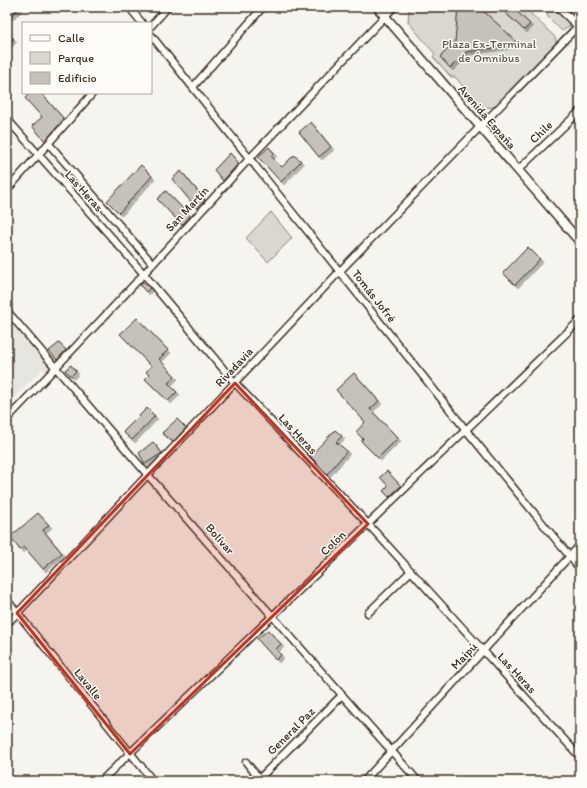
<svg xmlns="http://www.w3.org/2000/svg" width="587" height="788" viewBox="0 0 587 788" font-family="Itim,sans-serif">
<defs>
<filter id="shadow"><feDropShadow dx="3" dy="3" stdDeviation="0" flood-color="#0004"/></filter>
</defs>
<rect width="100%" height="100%" fill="#f5f4ee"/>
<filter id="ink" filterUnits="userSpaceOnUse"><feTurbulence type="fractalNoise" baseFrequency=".025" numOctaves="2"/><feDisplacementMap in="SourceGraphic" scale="8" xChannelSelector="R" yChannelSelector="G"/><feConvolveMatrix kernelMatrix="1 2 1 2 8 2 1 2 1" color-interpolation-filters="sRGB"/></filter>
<g filter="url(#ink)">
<g fill="#e7e5df">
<path d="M564 7H580V23Z"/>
<path d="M7 320 50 366 47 371 41 370 7 406Z"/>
</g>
<g fill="#dad6d0" stroke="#8a8077">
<path d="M409 7H524L555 37 556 43 496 108 487 107 478 112 476 110 479 105 455 77H451L433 57 435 54 408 22Z"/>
<path d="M541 7H553L569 22 570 26 562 31 548 17 547 13Z"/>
<path d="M271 212 292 238 268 262 246 238Z"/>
</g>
<g fill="#c7c1bb" stroke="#3b2a1e" filter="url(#shadow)">
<path d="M7 7H20L10 17 7 14Z"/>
<path d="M458 7H479L515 40 514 45 466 52 450 68 440 57 455 42Z"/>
<path d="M499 7H512L530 24 524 30Z"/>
<path d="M7 32 14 39 7 46Z"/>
<path d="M30 93H41L64 119 45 141 32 126 42 117 25 98Z"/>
<path d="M311 122 331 147 319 157 299 132Z"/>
<path d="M269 147 274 153 271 156 282 167 294 155 301 161 281 182 258 157Z"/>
<path d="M230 153 237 161V165L223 181 214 170Z"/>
<path d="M141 165 152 176 119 213 107 201Z"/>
<path d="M181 171 205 200 197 209 172 179Z"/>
<path d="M166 191 190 216 182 225 157 199Z"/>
<path d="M528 247 540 259 515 285 503 273Z"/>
<path d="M143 282 150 288 146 292 140 285Z"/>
<path d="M137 318 168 350 159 359 175 376 168 383 177 392 168 401 145 379 149 375 146 372 151 366 120 334Z"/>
<path d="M59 343 66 350 57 360 49 351Z"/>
<path d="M71 365 76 371 71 376 65 370Z"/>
<path d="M354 373 379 401 370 409 398 438 378 458 361 441 363 439 356 432 365 422 336 390Z"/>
<path d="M147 408 155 416 132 440 123 432Z"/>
<path d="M177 419 186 428 173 442 162 433Z"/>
<path d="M335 430 342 436 336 442 347 451 327 474 310 456Z"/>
<path d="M153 442 162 453 145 464 139 453Z"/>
<path d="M387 471 401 486 389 497 383 491 388 486 380 477Z"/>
<path d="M38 513 49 525 43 530 62 553 43 569 24 547 20 550 10 537Z"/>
<path d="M268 630 281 644 276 649 281 655 276 660 257 639Z"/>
</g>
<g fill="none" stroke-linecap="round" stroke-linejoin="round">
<g stroke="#3b2a1e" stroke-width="9">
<g id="minor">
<path d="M129 7 142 23"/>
<path d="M151 26 168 7"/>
<path d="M151 35 466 430 580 569"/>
<path d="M193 87 263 7"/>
<path d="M7 119 143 273 235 383 368 524 580 757"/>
<path d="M49 144 152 263"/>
<path d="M518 170 580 111"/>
<path d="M7 190 93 93"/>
<path d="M7 311 147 474 418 781"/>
<path d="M7 419 117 303 250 158 394 7"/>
<path d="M7 600 153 781"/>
<path d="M368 613 410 572"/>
<path d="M7 624 340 271 578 26"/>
<path d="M246 762 261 781"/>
<path d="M101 781 580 320"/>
<path d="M257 781 341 696"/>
<path d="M364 781 580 545"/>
</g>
</g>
<g stroke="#3b2a1e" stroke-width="10">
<path id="tertiary" d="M558 7 580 28"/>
</g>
<g stroke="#3b2a1e" stroke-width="11">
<path id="secondary" d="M377 7 580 242"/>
</g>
<use href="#minor" stroke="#fdfcf7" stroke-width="6"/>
<use href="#tertiary" stroke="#fdfcf7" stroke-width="7"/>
<use href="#secondary" stroke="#fdfcf7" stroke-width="8"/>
</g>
</g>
<path fill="#c8321e" fill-opacity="0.2" stroke="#c8321e" stroke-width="3" stroke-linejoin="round" d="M235 383 368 524 130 754 17 613Z"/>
<g text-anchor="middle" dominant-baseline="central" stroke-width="3" stroke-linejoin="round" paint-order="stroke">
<g font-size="12" fill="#63554a" stroke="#fdfcf7">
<text x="489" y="44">Plaza Ex-Terminal<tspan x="489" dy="14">de Ómnibus</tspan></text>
</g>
<g font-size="12" fill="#3b2a1e" stroke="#fdfcf7">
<text transform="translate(487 117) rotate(49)">Avenida España</text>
<text transform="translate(541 132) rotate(-44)">Chile</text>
<text transform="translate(84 191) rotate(48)">Las Heras</text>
<text transform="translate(187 209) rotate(-47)">San Martín</text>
<text transform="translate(374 296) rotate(52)">Tomás Jofré</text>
<text transform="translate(234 367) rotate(-47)">Rivadavia</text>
<text transform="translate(298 434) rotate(47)">Las Heras</text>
<text transform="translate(220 539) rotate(49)">Bolívar</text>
<text transform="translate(333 543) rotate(-44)">Colón</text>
<text transform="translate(464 656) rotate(-47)">Maipú</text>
<text transform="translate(517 673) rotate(47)">Las Heras</text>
<text transform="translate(88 684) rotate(51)">Lavalle</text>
<text transform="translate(291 731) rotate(-45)">General Paz</text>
</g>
</g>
<rect width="587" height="788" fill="none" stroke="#fdfcf7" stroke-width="24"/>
<rect x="12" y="12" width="563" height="764" fill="none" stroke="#3b2a1e" stroke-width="1.5" filter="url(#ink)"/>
<rect x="22" y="22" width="130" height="72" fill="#fdfcf7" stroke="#afa8a0"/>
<rect x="30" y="35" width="20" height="6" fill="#fdfcf7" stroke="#afa8a0"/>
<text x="58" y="42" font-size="12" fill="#3b2a1e">Calle</text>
<rect x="30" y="52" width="20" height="12" fill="#dad6d0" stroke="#afa8a0"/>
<text x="58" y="62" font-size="12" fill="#3b2a1e">Parque</text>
<rect x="30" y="72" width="20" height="12" fill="#c7c1bb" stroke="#afa8a0"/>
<text x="58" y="82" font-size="12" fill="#3b2a1e">Edificio</text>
</svg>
